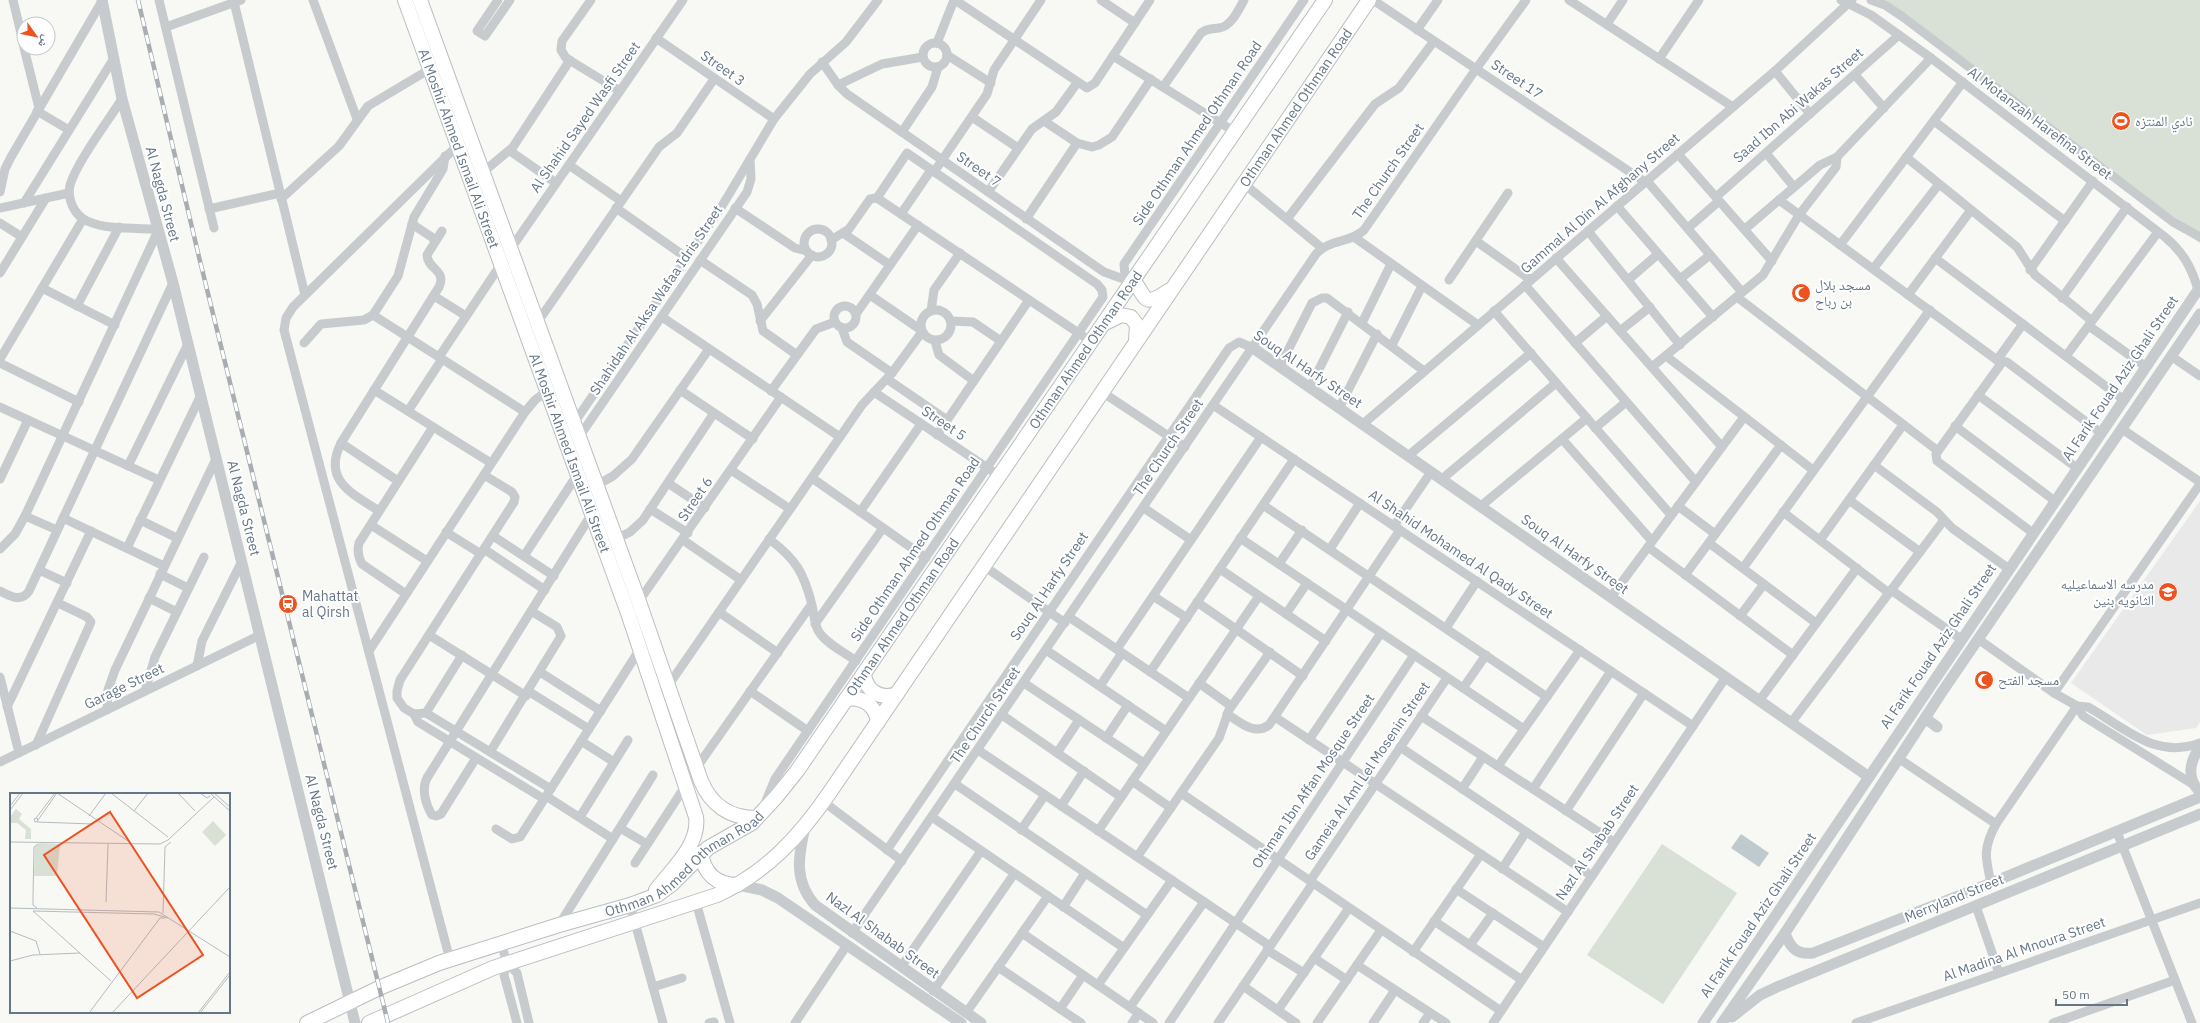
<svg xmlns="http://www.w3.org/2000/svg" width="2200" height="1023" viewBox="0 0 2200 1023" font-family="'IBM Plex Sans','Noto Naskh Arabic',sans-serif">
<rect width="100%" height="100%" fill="#f8f8f4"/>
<path fill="#e8e9e8" d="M2200 501V722L2196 728 2147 735 2071 683Z"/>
<g fill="#d9e0d5">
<path d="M1885 0H2200V243Z"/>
<path d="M1662 844 1737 893 1663 1004 1587 955Z"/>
</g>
<path fill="#bfcace" d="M1741 834 1769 853 1759 867 1731 848Z"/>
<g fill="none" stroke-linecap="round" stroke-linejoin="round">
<g stroke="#babec2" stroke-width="16">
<g id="primary">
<path id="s1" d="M405 0 628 613 696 817C700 845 672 869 656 890"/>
<path d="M420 0 639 602 701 781C711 805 730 818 756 818"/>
<path d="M1133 280C1147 298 1143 308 1168 291"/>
<path d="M1105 323 1121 315 1131 317 1137 325 1136 341"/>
<path d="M864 674C866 691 880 700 897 694"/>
<path d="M846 699C863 696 876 706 878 722"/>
<path d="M701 853C704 874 717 885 737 885"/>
<path id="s2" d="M307 1023 379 988 439 963 559 925 630 905 657 895 672 884 708 848 752 823 777 796 797 771 1325 0"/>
<path id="s3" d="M369 1023 493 968 717 895C766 873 800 836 830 792L1369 0"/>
</g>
</g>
<g stroke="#c7cbce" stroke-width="9">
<path d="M13 0 24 46"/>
<path d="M159 0 214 228"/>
<path d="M313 0 357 119"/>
<path d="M498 0 477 31 485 36 510 0"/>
<path d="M591 0 562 41 561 50 566 58 620 91"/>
<path d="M955 0 1087 88 1095 83 1150 0"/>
<path d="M1101 0 1135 23"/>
<path d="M1373 0 1645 182"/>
<path d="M1569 0 1733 107"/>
<path d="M1841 0 1871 15 1931 58 2165 237C2183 252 2192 268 2198 290"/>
<path d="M1871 0 1885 5 1903 17 2173 222 2200 237"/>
<path d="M234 2 305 295"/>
<path d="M1607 24 1623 0"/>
<path d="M166 27 241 0"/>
<path d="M1417 30 1438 0"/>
<path d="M656 38 774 119"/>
<circle cx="935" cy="55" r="12"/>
<path d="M937 43 954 0"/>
<path d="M24 48 39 108"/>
<path d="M947 55 991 83"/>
<path d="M1113 56 1235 132"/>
<path d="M1659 59 1699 0"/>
<path d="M822 62 838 85 847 94 1104 272 1132 282"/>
<path d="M1775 71 1810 114"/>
<path d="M1855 75 1884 108"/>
<path d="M838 85 882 64 923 57"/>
<path d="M1163 87 1201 33C1207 28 1212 29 1219 28 1231 27 1239 9 1244 0"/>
<path d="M122 99C108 121 77 162 70 185 67 199 74 215 87 221 107 230 135 228 156 229"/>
<path d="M37 111 69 130"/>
<path d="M972 117 1018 148"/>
<path d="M1044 121 1077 143 1092 147 1099 145 1112 137 1151 79"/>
<path d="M1934 121 2065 221"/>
<path d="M902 132 932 87 938 67"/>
<path d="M510 151 556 183"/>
<path d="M1766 153 1794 187"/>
<path d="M1678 154 1772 261"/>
<path d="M1906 157 2017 247 2035 275 2092 321"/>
<path d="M569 165 621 201"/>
<path d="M934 172 987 94 994 70 1041 0"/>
<path d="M482 173 513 147 570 60"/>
<path d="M1647 181 1742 292"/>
<path d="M1243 183 1322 248"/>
<path d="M0 192 5 169 11 157 102 1"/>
<path d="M988 192 1032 129 1056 112 1077 83"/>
<path d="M1716 197 1899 35"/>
<path d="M281 199 339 146 368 106 430 69"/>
<path d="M1779 200 2001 363"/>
<path d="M24 203 114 58"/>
<path d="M1617 206 1713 317"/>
<path d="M0 208 69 193"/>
<path d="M616 208 687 258"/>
<path d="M735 208 795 248 807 251"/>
<path d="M209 209 280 193"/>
<path d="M901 214 931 170"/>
<path d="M1026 219 1077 143"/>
<path d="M1287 219 1375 104 1399 88 1434 41"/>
<path d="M0 223 22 237"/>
<path d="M412 224 436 240"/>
<path d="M1688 228 1719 201"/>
<path d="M1745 229 1820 165 1837 157 1931 58"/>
<circle cx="818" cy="243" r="14"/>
<path d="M1588 231 1680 345"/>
<path d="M843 233 890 265"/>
<path d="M1354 237 1478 325"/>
<path d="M831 240 849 229 870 199 877 198 1092 342"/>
<path d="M1476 241 1531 280"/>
<path d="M1840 245 1963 82"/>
<path d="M510 250 683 0"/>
<path d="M1556 258 1722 447"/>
<path d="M1935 258 2124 400"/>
<path d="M700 260 752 295 757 304 763 331 797 355"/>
<path d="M1873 269 1939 184"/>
<path d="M2030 270 2093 181"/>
<path d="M0 273 46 198"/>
<path d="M1680 279 1710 255"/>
<path d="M1133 280 1125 275 1124 264 1304 0"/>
<path d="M1449 280 1508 193"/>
<path d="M1628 280 1658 254"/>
<path d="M1525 285 1696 482"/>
<path d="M42 288 115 325"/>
<path d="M870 295 921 330"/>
<path d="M1908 295 1971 210"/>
<path d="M434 296 466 316"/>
<path d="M1737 297 1938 451"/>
<path d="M2062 298 2127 207"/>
<circle cx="845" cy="317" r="11"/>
<path d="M77 306 119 227"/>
<circle cx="936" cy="325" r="15"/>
<path d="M931 311 934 290 960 253"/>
<path d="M1494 311 1671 515"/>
<path d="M856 314 918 225"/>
<path d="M373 315 525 412"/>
<path d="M662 317 840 437"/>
<path d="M760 321 812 255"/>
<path d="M951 321 973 322 1001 341"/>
<path d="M537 323 659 147 677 133 714 79"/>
<path d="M1362 323 1391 264"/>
<path d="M2089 326 2146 367"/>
<path d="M842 328 847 342 892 373"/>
<path d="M1620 331 1650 307"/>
<path d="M935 341 939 355 974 381"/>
<path d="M304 343 321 324 364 320 373 315 398 276 414 217 443 169 445 156"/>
<path d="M1575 343 1607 316"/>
<path d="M1392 345 1422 286"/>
<path d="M1666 356 1813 470"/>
<path d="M2066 356 2158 232"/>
<path d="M2171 356 2200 376"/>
<path d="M439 357 501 264"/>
<path d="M0 359 83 219"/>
<path d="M1997 360 2023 324"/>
<path d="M0 363 79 402"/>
<path d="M1280 366 1312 303 1322 298H1327L1424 371"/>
<path d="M1652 367 1763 275 1799 215 1836 167 1837 157"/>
<path d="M887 379 947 420"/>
<path d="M1310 387 1348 312"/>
<path d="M374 390 491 463"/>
<path d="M680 390 753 439"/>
<path d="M771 391 816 329 835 322"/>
<path d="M874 392 992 471"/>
<path d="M1102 392 1185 447"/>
<path d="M1978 395 2077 468"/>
<path d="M1213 405 1693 726"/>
<path d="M0 407 159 480"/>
<path d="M1339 408 1377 334"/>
<path d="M408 411 442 359"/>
<path d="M1363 424 1775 71 1852 0"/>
<path d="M572 426 722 206 774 119 810 74 846 42 878 0"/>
<path d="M1955 426 2055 501"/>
<path d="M1595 428 1626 402"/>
<path d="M2122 429 2200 482"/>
<path d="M937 435 1029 300"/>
<path d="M1562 439 1652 541"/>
<path d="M577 440 747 192 751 179 750 159"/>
<path d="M341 443 398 481"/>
<path d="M1408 456 1531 353"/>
<path d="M1874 465 1937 512 1952 528 2009 569"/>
<path d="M128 466 188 344"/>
<path d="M731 470 790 509"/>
<path d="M484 475 512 492 515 497 514 502 400 680 397 691V698L404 708 414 714 418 722 544 799"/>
<path d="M812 478 926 558"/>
<path d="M0 479 28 420"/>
<path d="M1442 479 1556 383"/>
<path d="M668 483 705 508"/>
<path d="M597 485 613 476 632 459 709 349"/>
<path d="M1849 500 1920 552"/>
<path d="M1263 505 1547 697"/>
<path d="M1481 506 1587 418"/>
<path d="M1678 506 1715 534"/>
<path d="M1144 508 1191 540"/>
<path d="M650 509 688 533"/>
<path d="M379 511C353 494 322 481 341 443L439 287C447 270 427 269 427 255L442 231"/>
<path d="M860 512 921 424"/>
<path d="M1783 512 1889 593"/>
<path d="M25 516 57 530"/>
<path d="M63 518 164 566"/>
<path d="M140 520 177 538"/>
<path d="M371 525 427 561"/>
<path d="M1394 526 1431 472"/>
<path d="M446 532 481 554"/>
<path d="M2033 533 1937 461 1936 454 1938 451 2003 361 2007 362 2101 433"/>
<path d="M493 536 554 576"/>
<path d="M1240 538 1524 729"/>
<path d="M616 539 630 532 643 520 714 413"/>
<path d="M769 539C796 559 804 573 812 605 814 614 814 624 819 632 827 644 844 652 856 661"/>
<path d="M683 540 741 580"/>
<path d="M1820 540 1903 425"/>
<path d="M1709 543 1816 623"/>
<path d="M1648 547 1793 655"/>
<path d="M127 548 201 395"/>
<path d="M0 549 15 534 25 516 157 233"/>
<path d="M484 549 545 590"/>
<path d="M1330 549 1360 503"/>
<path d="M524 556 577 475"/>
<path d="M1279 564 1302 530"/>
<path d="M984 566 1065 623"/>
<path d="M1743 568 1930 310"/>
<path d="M1220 569 1326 641"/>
<path d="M39 570 67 583"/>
<path d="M160 574 188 588"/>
<path d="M1685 575 1781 445"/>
<path d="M1891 590 1961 639"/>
<path d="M0 591C10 596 21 603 29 591L173 283"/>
<path d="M406 594 362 564C358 557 357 551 359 543L433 427"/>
<path d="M1153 596 1187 618"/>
<path d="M1611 597 1744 417"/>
<path d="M149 598 177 612"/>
<path d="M1197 602 1303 676"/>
<path d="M637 604 781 397"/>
<path d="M719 612 778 653"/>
<path d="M1286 614 1307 583"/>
<path d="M1740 616 1764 584"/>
<path d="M1069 617 1189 698"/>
<path d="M815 624 883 528"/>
<path d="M1446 628 1477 581"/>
<path d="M429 635 526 696"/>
<path d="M1978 639 2054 693 2077 706 2088 707C2124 727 2155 760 2200 743"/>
<path d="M1117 649 1261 437"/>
<path d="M1046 650 1166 731"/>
<path d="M369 651 525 412 535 400 547 391"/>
<path d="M197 666 202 641 242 561"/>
<path d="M540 672 601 711"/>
<path d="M1150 672 1294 459"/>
<path d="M0 677 19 753"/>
<path d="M1024 683 1144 763"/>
<path d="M1199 683 1231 706"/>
<path d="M668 686 862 405 892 373 922 332"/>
<path d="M1100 686 1122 653"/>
<path d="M1463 688 1486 655"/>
<path d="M145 691 155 657 204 557"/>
<path d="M528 691 589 729"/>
<path d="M750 691 808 731"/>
<path d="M2054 693 2200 484"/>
<path d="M1759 701 1857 568"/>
<path d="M2077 706 2083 716 2194 785"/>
<path d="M7 707 91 531"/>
<path d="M107 710 108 690 115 670 216 459"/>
<path d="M426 713 462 655"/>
<path d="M414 714 426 713 551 789"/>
<path d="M1227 714C1240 722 1254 736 1269 725L1400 530"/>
<path d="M1002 715 1121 797"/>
<path d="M1421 716 1614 842"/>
<path d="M1275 717 1568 912"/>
<path d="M1791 723 1944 520"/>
<path d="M1106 738 1128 705"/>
<path d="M1309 740 1381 633"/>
<path d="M581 741 614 762"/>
<path d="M36 745 91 622 87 617 58 603"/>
<path d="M1400 747 1592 876"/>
<path d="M978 750 1270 946"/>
<path d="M490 752 561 636 557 627 531 611"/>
<path d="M1057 753 1079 720"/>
<path d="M476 758 441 814 436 816 432 815C426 805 421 790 427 778L591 515"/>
<path d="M1898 758 1996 824"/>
<path d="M0 762 260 635"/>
<path d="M1498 766 1580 650"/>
<path d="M697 767 811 605"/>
<path d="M1132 781 1171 808"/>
<path d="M955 784 1147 915"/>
<path d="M1462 789 1483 757"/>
<path d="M1533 789 1611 671"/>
<path d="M1181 793 1501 1011"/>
<path d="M546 796 613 839"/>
<path d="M824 802 902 861"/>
<path d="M1061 806 1084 771"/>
<path d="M763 808 775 779 1103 297 1102 290 1097 284 907 153 877 198"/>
<path d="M1566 811 1644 693"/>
<path d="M580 817 628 740"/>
<path d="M932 817 1124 948"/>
<path d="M620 828 647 844"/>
<path d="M496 829 512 839 520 837 640 649"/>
<path d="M1021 830 1045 795"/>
<path d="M1098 831 1259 596"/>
<path d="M2117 832 2192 1023"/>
<path d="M887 850 1229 348 1239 342 1253 348"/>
<path d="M1137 857 1219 738 1229 710 1270 652"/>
<path d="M635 863 686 785"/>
<path d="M1502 869 1526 832"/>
<path d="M1310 881 1447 678"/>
<path d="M1991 883C1985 857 1983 848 1996 824L2077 706"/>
<path d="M1456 889 1544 947"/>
<path d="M696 902 730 1023"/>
<path d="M630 905 663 1023"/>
<path d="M1976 906 1999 973"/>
<path d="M1063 907 1085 873"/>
<path d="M1434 921 1522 980"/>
<path d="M559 925 653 775"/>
<path d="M852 933 1316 254C1329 239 1351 243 1364 230L1476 69 1526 0"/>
<path d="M1022 933 1153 1023"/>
<path d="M501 943 507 963 504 975 517 1023"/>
<path d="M1470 945 1493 913"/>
<path d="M1267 950 1304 973"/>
<path d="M1413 952 1481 854"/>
<path d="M1314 958 1347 980"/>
<path d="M450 960 284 330 286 318 293 307 461 142"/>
<path d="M507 963 517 973 529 1023"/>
<path d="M1357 965 1446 1023"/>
<path d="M901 967 981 851"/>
<path d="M998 967 1081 1023"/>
<path d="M1098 985 1172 880"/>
<path d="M1243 986 1296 1023"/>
<path d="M653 987 682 978"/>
<path d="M933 991 1014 874"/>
<path d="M1130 1007 1204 902"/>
<path d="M1060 1009 1083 975"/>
<path d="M1278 1010 1349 908"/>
<path d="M966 1013 1048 896"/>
<path d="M709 1023 714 1022"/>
<path d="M795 1023 847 945"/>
<path d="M1132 1023 1139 1013"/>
<path d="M1169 1023 1414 655"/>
<path d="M1218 1023 1313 883"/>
<path d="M1317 1023 1381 930"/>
<path d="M1373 1023 1395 990"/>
<path d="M1423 1023 1430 1013"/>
<path d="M1493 1023 1726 677"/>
<path d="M1856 1023 2200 903"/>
<path d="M2053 1023 2175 980"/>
</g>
<g stroke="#c7cbce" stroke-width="11">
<path d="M102 0 122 99 173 283 355 1023"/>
<path d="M1253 348 1869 777"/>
<path d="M1925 718 1937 727"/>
<path d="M2200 747C2190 761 2186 778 2200 792"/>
<path d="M805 827C798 857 794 881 815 905L981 1023"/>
<path d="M738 885 762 890 778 898 961 1023"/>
<path d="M1785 933C1790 948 1797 955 1813 953L1991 883 2200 797"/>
<path d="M1732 1017 1760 995 1777 987 2200 814"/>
<path d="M1703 1023 2200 287"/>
<path d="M1722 1023 1785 933 1942 692 2200 314"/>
</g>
<use href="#primary" stroke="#fff" stroke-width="14"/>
<g stroke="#a7adb3" stroke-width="4.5">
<path id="rail" d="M138 0 199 257 388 1023"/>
</g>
<use href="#rail" stroke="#fff" stroke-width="3" stroke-dasharray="9" stroke-linecap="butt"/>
</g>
<defs>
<g id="stadium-disc" transform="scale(1)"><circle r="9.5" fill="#ec5320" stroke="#fff"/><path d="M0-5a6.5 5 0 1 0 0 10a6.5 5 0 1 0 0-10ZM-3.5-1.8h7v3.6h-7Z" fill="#fff"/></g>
<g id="mosque-disc" transform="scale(1)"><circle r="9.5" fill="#ec5320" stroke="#fff"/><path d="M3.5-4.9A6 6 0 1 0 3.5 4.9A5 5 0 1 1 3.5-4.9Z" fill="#fff"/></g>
<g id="school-disc" transform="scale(1)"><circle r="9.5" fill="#ec5320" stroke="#fff"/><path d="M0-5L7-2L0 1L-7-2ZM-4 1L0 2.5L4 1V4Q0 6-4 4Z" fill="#fff"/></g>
<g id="station-disc" transform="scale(1)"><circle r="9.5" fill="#ec5320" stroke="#fff"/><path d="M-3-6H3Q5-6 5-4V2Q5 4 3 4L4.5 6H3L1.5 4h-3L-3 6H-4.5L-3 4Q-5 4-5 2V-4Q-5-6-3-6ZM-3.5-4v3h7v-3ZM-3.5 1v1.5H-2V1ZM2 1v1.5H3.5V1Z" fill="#fff"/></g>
</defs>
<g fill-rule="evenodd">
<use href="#stadium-disc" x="2121" y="121"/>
<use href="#mosque-disc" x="1801" y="293"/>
<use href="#school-disc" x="2168" y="592"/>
<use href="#station-disc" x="288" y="604"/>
<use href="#mosque-disc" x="1984" y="680"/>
</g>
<g text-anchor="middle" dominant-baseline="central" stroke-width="4" stroke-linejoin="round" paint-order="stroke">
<g font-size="14" fill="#657787" stroke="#fff">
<text transform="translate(723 68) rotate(35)">Street 3</text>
<text transform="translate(1517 79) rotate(34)">Street 17</text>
<text transform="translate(1798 105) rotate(-41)">Saad Ibn Abi Wakas Street</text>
<text stroke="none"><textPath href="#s3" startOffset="1354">Othman Ahmed Othman Road</textPath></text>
<text transform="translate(585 117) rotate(-55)">Al Shahid Sayed Wasfi Street</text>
<text transform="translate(2040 123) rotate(37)">Al Motanzah Harefina Street</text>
<text transform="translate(1197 133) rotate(-56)">Side Othman Ahmed Othman Road</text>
<text stroke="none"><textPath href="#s1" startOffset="158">Al Moshir Ahmed Ismail Ali Street</textPath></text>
<text transform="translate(979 169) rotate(35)">Street 7</text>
<text transform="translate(1388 171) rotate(-55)">The Church Street</text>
<text transform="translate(163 194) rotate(75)">Al Nagda Street</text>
<text transform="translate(1600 203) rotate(-41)">Gammal Al Din Al Afghany Street</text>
<text transform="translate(656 300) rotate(-56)">Shahidah Al Aksa Wafaa Idris Street</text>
<text stroke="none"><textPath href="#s2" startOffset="1073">Othman Ahmed Othman Road</textPath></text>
<text transform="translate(1308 369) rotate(34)">Souq Al Harfy Street</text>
<text transform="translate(2120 378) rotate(-56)">Al Farik Fouad Aziz Ghali Street</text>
<text transform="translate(944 423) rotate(34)">Street 5</text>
<text transform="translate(1168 447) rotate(-56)">The Church Street</text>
<text stroke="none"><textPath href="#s1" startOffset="482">Al Moshir Ahmed Ismail Ali Street</textPath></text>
<text transform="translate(695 499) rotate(-56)">Street 6</text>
<text transform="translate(244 508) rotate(76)">Al Nagda Street</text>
<text transform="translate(915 549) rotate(-56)">Side Othman Ahmed Othman Road</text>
<text transform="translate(1461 554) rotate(34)">Al Shahid Mohamed Al Qady Street</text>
<text transform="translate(1575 554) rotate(35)">Souq Al Harfy Street</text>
<text transform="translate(1049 586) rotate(-56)">Souq Al Harfy Street</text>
<text stroke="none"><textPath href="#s2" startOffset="749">Othman Ahmed Othman Road</textPath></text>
<text transform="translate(1938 646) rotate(-56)">Al Farik Fouad Aziz Ghali Street</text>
<text transform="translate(124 686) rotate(-26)">Garage Street</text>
<text transform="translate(985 715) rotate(-56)">The Church Street</text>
<text transform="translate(1367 771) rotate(-56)">Gameia Al Aml Lel Mosenin Street</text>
<text transform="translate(1313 781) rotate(-56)">Othman Ibn Affan Mosque Street</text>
<text transform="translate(322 822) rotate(76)">Al Nagda Street</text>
<text transform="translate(1597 842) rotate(-56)">Nazl Al Shabab Street</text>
<text stroke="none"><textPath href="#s2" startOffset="413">Othman Ahmed Othman Road</textPath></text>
<text transform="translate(1954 898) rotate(-22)">Merryland Street</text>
<text transform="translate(1758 915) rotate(-56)">Al Farik Fouad Aziz Ghali Street</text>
<text transform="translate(883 935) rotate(36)">Nazl Al Shabab Street</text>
<text transform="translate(2024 949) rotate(-19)">Al Madina Al Mnoura Street</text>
</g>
<g font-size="14" fill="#657787" stroke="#fff" text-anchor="start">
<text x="2135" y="121">نادي المنتزه</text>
<text x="1815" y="285">مسجد بلال<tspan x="1815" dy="16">بن رباح</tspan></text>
<text x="2154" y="584" text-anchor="end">مدرسه الاسماعيليه<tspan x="2154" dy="16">الثانويه بنين</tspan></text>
<text x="302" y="596">Mahattat<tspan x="302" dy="16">al Qirsh</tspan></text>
<text x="1998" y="680">مسجد الفتح</text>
</g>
</g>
<g transform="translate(10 793)">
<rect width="220" height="220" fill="#f8f8f4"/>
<path d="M6 16 12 21 9 26 21 36V46H15L16 37 7 30H0V24ZM203 28 216 42 205 53 192 39ZM29 50 50 51 47 83H24L25 54Z" fill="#d9e0d5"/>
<path fill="none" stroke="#b4bcc2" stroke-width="1" d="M47 0 121 50M101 0 158 44M168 0 185 18M190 0 197 5 200 3M200 0 220 18M204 0 220 14M0 13 10 0M0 17 13 0M124 18 138 0M79 23 96 0M26 25 45 0M27 25 28 28 25 29 24 26ZM28 27 47 0M27 29 83 31 85 28M0 49 150 51 158 47 204 4M96 109 98 51M0 115 149 119 220 164M27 115 23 112V104L24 54 28 51M23 118 144 121 158 125M23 118 101 188M153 120 155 54 161 49M0 138 26 148 30 161M0 168 23 162 70 160M79 220 150 125H155M102 220 220 94M188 220 220 179M190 220 220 182"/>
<path fill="#ec5320" fill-opacity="0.15" stroke="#ec5320" stroke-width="2" d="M100 19 193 162 127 205 34 62Z"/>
<rect width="220" height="220" fill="none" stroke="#657787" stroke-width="2"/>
</g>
<g transform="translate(36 36) rotate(123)"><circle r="19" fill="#ffffff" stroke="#c1c9cf"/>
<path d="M0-3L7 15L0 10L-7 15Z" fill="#ec5320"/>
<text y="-6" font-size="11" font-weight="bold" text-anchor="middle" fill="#657787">ش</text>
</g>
<path d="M2056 999v6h71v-6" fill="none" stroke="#657787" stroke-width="2"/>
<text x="2062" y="999" font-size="12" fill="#657787" stroke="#ffffff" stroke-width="3" paint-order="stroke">50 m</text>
</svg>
